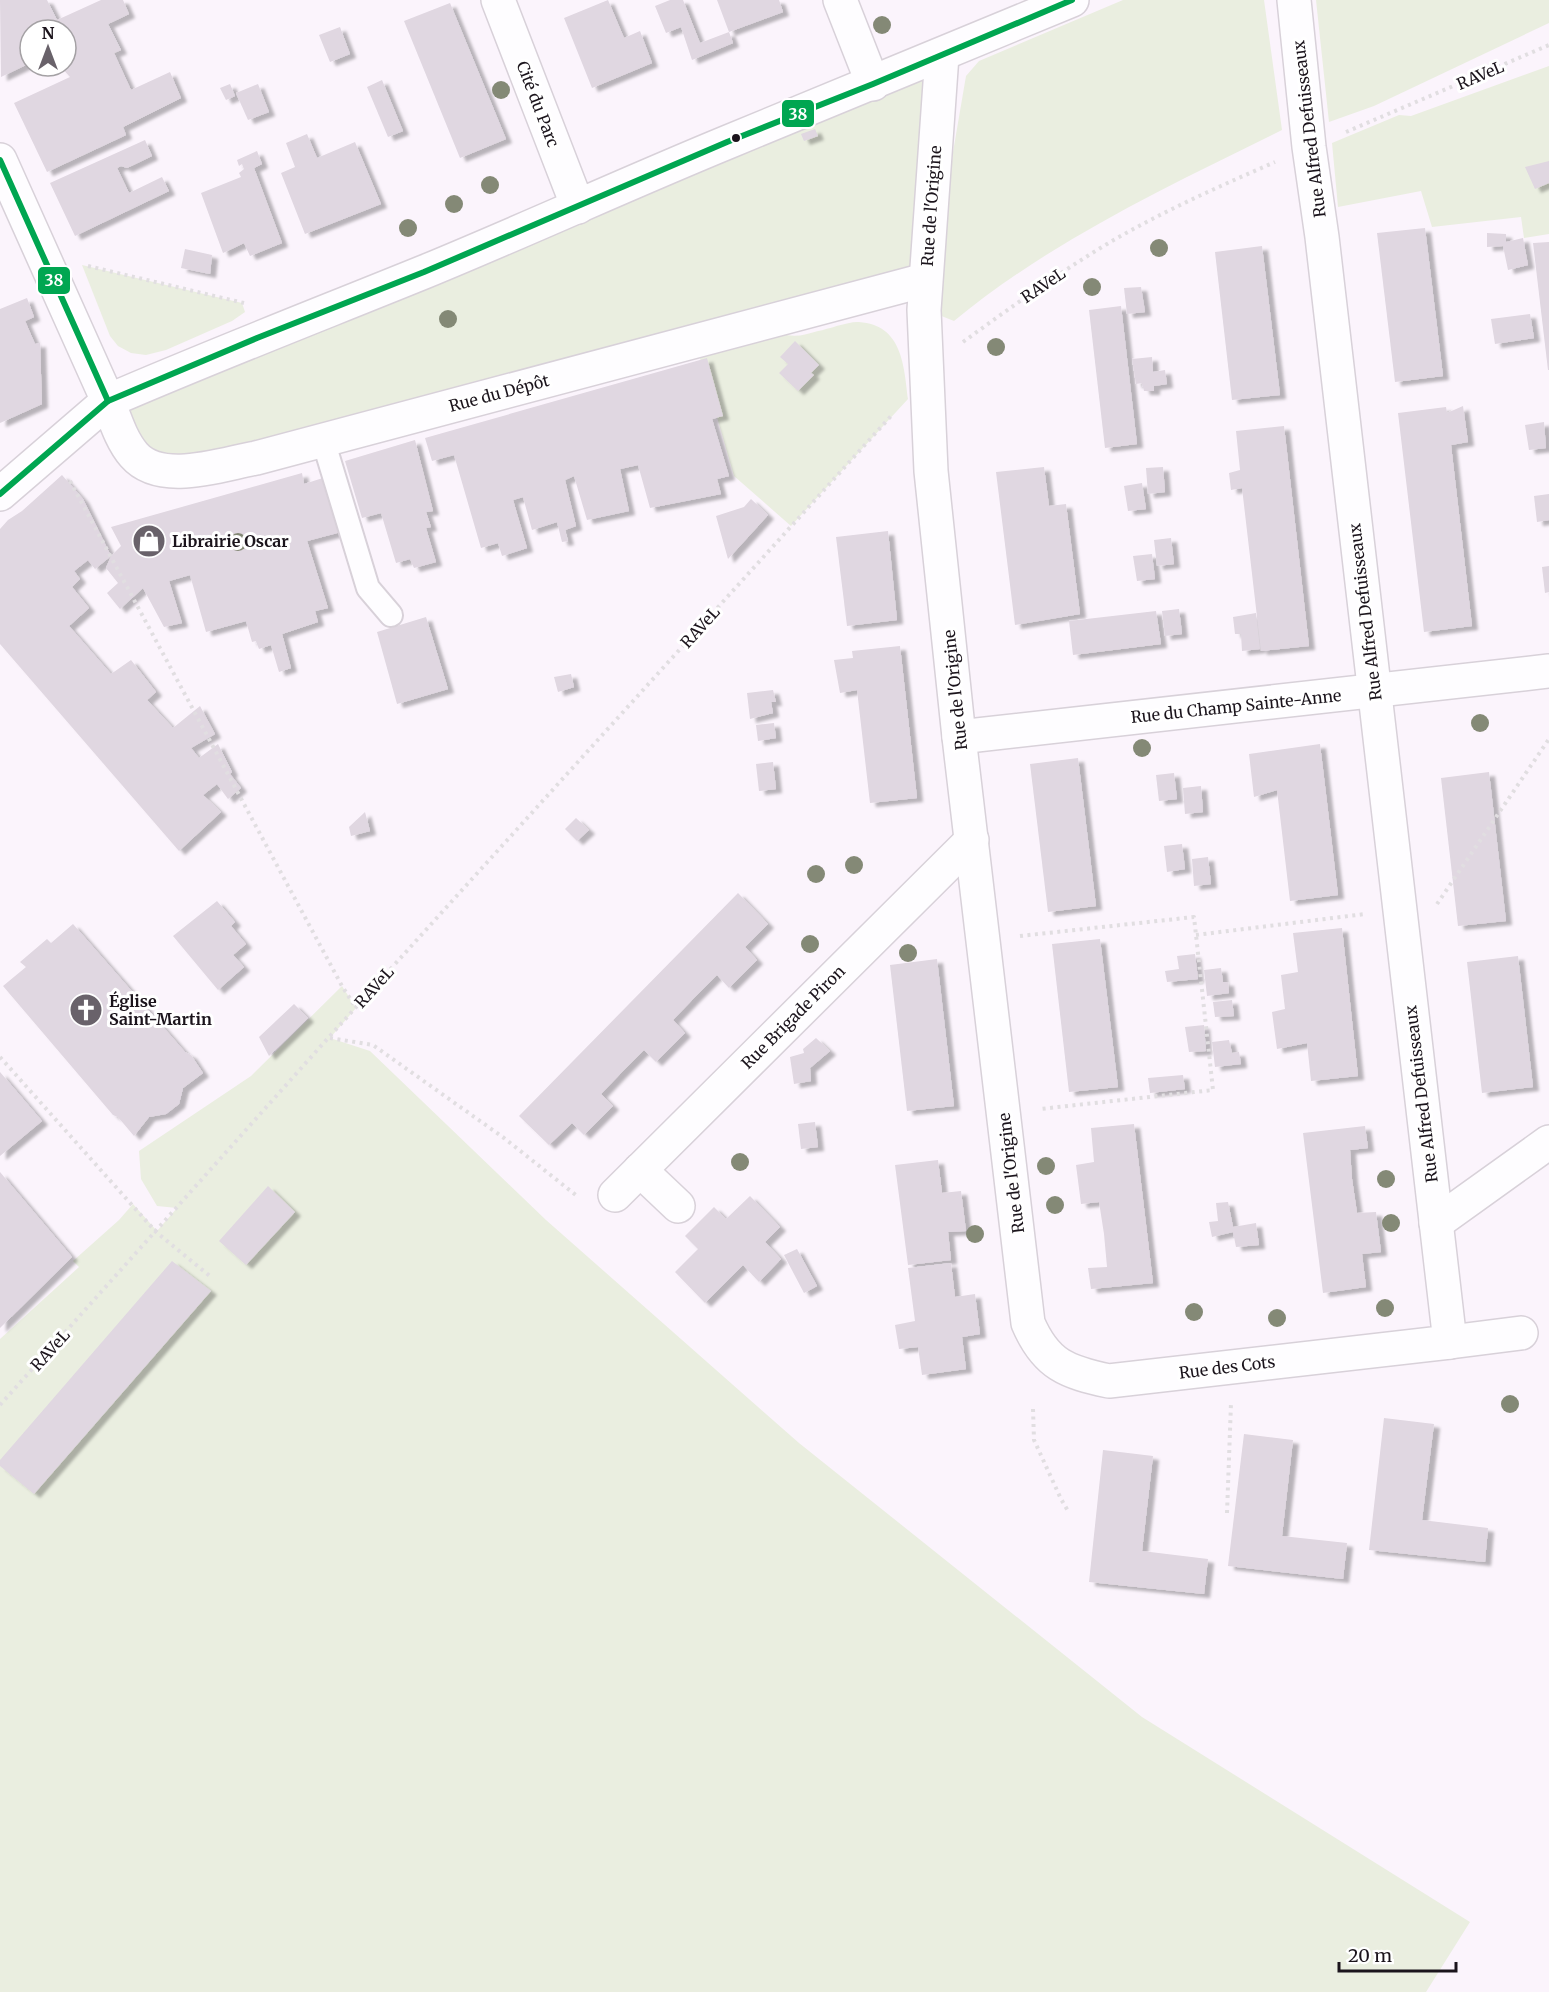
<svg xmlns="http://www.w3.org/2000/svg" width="1549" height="1992" viewBox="0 0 1549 1992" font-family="Merriweather,serif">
<defs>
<filter id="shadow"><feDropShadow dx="6" dy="4" stdDeviation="1.5" flood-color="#0004"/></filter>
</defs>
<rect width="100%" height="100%" fill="#fbf4fc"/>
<g fill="#eaeee0">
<path d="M1123 0H1264L1282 130C1169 186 1052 240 954 321L939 315V295L953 152 966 76 979 61Z"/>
<path d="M1316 0H1549V23L1374 106 1329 122Z"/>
<path d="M942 55 925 280 778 332C793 339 804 335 818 331 829 329 849 321 859 322 902 325 904 365 908 399L791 526 734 476 695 341 164 471 108 401Z"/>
<path d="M1549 66V234L1524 238 1521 217 1432 227 1421 191 1338 207 1332 143 1399 115 1411 116Z"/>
<path d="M82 265 242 303 245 312 232 321 166 350 146 355 131 353 118 346 110 336Z"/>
<path d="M342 986 356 1008 330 1038 370 1051 546 1220 799 1443 1142 1717 1470 1922 1426 1992H0V1339L79 1267 73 1261 119 1220 133 1204 157 1231 177 1208 157 1206 141 1179 139 1151 251 1076Z"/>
</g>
<g fill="#e0d7e1" filter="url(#shadow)">
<path d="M0 0H47L57 20 101 0H123L129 14 108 24 121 50 114 53 131 90 170 72 181 98 123 127 126 135 47 172 14 103 70 77 60 66H66V30H30V63L1 77Z"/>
<path d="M608 0 624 38 640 31 652 63 592 88 564 18Z"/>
<path d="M670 0H683L700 43 729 32 733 43 692 60 681 27 666 33 655 6Z"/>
<path d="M717 0H779L783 12 729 32Z"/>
<path d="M450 3 506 139 460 158 404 21Z"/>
<path d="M340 27 350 54 330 62 319 35Z"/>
<path d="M382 80 403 131 388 137 367 87Z"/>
<path d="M230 84 235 96 226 100 220 88Z"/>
<path d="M258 84 269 112 248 120 236 93Z"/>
<path d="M815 129 818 136 804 141 801 134Z"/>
<path d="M307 134 317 158 355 142 381 204 305 234 281 173 295 167 286 143Z"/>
<path d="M145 140 152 156 127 168 121 166 117 168 129 193 162 177 169 191 75 236 50 183Z"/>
<path d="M257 151 262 164 254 168 282 243 250 256 244 243 223 253 201 193 241 177 239 173 244 169 242 164 239 166 237 160Z"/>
<path d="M1549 161V183L1535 189 1525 167Z"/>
<path d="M1425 228 1443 376 1395 382 1377 233Z"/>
<path d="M1487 233 1506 234V242L1523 238 1528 265 1508 270 1503 246 1487 247Z"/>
<path d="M1549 242V370H1548L1533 243Z"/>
<path d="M1262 246 1280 395 1232 400 1215 252Z"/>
<path d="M185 249 212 255 210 274 181 268Z"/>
<path d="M1141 287 1145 312 1127 314 1124 288Z"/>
<path d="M27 298 34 317 25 321 35 344 40 343 42 404 0 423V309Z"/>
<path d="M1121 306 1137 444 1105 448 1089 310Z"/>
<path d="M1530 314 1534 338 1495 344 1491 319Z"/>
<path d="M795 341 819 365 811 373 814 375 798 391 779 373 788 364 780 357Z"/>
<path d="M1152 357 1153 372 1165 370 1167 384 1154 386V391H1144L1142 383 1136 384 1132 359Z"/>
<path d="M707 358 723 416 712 419 729 476 717 479 721 494 650 508 638 465 620 469 629 511 587 520 574 476 565 480 576 526 565 530 568 541 562 542 557 522 532 530 523 497 513 500 527 548 502 556 498 543 481 548 454 455 432 461 425 438Z"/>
<path d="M1463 406 1468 442 1451 445 1472 626 1424 632 1398 413 1446 407 1447 413Z"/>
<path d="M1544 422 1546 448 1529 450 1525 425Z"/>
<path d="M1284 426 1309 646 1261 651 1242 488 1231 490 1229 473 1240 470 1236 431Z"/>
<path d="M415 440 433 511 426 512 431 527 426 528 436 562 414 568 410 559 396 563 381 513 362 518 345 461Z"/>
<path d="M1044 467 1049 506 1066 504 1080 614 1015 625 996 472Z"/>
<path d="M1163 467 1165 492 1148 494 1146 468Z"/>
<path d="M302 473 304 484 326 477 341 532 307 541 328 608 315 611 318 622 282 634 291 668 279 672 271 645 259 649 256 641 252 642 246 621 206 632 190 575 169 581 182 623 164 627 143 588 120 609 107 593 118 583 106 568 111 556 95 569 88 560 74 571 80 579 72 587 89 608 69 626 111 674 131 660 156 692 147 700 173 728 200 706 215 734 191 748 199 758 218 744 232 772 230 774 241 788 228 799 217 784 203 795 221 812 179 851 0 644V529L8 520 22 511 62 475 83 499 111 556 121 546 111 527Z"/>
<path d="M1142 483 1146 509 1128 511 1124 486Z"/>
<path d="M1549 494V520L1537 522 1534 496Z"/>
<path d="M751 499 768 515 728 559 716 516 744 507Z"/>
<path d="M888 531 897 620 847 626 836 537Z"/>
<path d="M1171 538 1174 564 1157 566 1154 540Z"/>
<path d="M1152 554 1155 579 1137 581 1133 556Z"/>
<path d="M1549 566V592L1545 593 1542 567Z"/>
<path d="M1179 609 1182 634 1165 636 1162 611Z"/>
<path d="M1156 611 1161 644 1073 655 1069 621Z"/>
<path d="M1256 613 1260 649 1242 651 1241 634H1235L1233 617Z"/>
<path d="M426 617 448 689 397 704 377 632Z"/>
<path d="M900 646 917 798 870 803 857 690 840 693 834 660 853 658 852 651Z"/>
<path d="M571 674 574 687 558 692 554 677Z"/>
<path d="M773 690 776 702H771L773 713 750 719 747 693Z"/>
<path d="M774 723 776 738 758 741 756 725Z"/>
<path d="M1320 744 1338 895 1290 901 1277 790 1254 797 1249 754Z"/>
<path d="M1078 758 1096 906 1048 912 1030 764Z"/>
<path d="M773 762 776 789 759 791 756 764Z"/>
<path d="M1489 772 1506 921 1458 926 1441 778Z"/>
<path d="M1174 773 1177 799 1159 801 1156 775Z"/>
<path d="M1201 786 1203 812 1185 814 1183 788Z"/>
<path d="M365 812 370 831 351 836 349 827Z"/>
<path d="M576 818 589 830 577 841 565 829Z"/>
<path d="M1182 844 1185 869 1167 872 1164 846Z"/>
<path d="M1208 857 1211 884 1194 886 1192 859Z"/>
<path d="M738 893 768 924 745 947 757 960 729 988 717 975 693 999 673 1020 685 1033 656 1062 644 1050 621 1073 601 1094 613 1106 584 1135 572 1123 549 1145 519 1116Z"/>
<path d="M217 901 235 922 231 926 246 944 233 955 244 967 218 990 173 936Z"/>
<path d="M73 924 185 1052 191 1055 203 1073 183 1088 179 1104 166 1114 149 1117 134 1136 118 1117 113 1115 3 986 26 967 20 962 47 939 51 943Z"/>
<path d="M1342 928 1358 1076 1311 1081 1307 1043 1277 1049 1272 1012 1285 1009 1281 975 1298 972 1293 933Z"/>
<path d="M1100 939 1118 1087 1069 1092 1052 944Z"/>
<path d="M1195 954 1198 979 1167 982 1165 971 1179 969 1177 956Z"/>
<path d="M1518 956 1533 1087 1482 1093 1467 962Z"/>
<path d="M937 959 954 1106 907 1111 890 965Z"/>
<path d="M1221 968 1223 982H1228L1229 993 1207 996 1204 970Z"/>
<path d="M1232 1000 1234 1016 1215 1017 1213 1002Z"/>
<path d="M294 1004 308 1018 269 1056 259 1037Z"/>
<path d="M1204 1025 1206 1051 1189 1052 1185 1027Z"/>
<path d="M816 1038 830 1051 810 1068 811 1081 794 1084 790 1057 804 1053 803 1049Z"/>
<path d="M1229 1040 1232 1053 1239 1052 1241 1064 1215 1067 1212 1042Z"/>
<path d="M0 1072 42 1121 0 1156Z"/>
<path d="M1183 1075 1185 1089 1150 1093 1148 1078Z"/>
<path d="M815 1122 818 1147 801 1149 798 1124Z"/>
<path d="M1134 1124 1153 1283 1091 1289 1088 1268 1107 1267 1104 1234 1099 1202 1081 1204 1076 1165 1094 1162 1091 1128Z"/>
<path d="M1365 1126 1368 1148 1350 1150 1352 1179 1357 1213 1376 1212 1381 1252 1362 1254 1366 1287 1323 1293 1303 1133Z"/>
<path d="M938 1160 942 1193 961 1191 966 1231 948 1232 951 1260 908 1265 895 1165Z"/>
<path d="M0 1172 72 1257 0 1328Z"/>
<path d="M268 1186 295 1212 246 1265 219 1241Z"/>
<path d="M750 1196 780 1227 765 1242 781 1259 759 1282 743 1265 705 1303 675 1272 698 1249 685 1236 714 1207 726 1219Z"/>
<path d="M1228 1202 1233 1227 1256 1223 1259 1245 1236 1247 1233 1232 1212 1237 1209 1222 1218 1221 1216 1203Z"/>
<path d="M797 1249 817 1286 804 1293 784 1255Z"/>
<path d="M172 1261 211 1291 34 1494 0 1466V1460Z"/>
<path d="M951 1263 955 1297 975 1294 980 1334 962 1337 966 1369 922 1375 918 1347 899 1349 895 1325 915 1321 908 1268Z"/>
<path d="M1384 1418 1434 1424 1422 1520 1488 1528 1485 1562 1369 1550Z"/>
<path d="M1244 1434 1293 1440 1282 1536 1347 1543 1343 1579 1228 1566Z"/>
<path d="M1103 1450 1153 1456 1142 1551 1208 1559 1204 1594 1089 1582Z"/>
</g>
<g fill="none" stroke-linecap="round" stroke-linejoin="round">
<g stroke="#d8d1d9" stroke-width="26">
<path id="service" d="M323 440 368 588 391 615"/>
</g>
<g stroke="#d8d1d9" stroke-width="36">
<g id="minor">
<path d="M498 0 578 207"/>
<path d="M840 0 873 84"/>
<path d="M942 55 924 310 931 471 959 737 1028 1323C1046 1365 1067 1372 1109 1381L1450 1342 1322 237 1309 147 1294 0"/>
<path d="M925 280 256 458C222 464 161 486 134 455 121 440 115 419 108 401 212 356 318 315 424 272 526 230 626 184 728 142 842 94 958 48 1072 0"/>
<path d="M959 737 1549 671"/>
<path d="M640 1170 678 1206"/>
<path d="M615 1195 972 840"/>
<path d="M1436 1223 1549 1142"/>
<path d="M1450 1342 1521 1333"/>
</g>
</g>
<g stroke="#d8d1d9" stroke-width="36">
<path id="tertiary" d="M0 160 108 401 0 494"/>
</g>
<g stroke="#e1dee1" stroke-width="4" stroke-dasharray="3 4.5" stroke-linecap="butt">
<path d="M1346 132 1549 45"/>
<path d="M88 266 244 303"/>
<path d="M963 342C1010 308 1057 274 1107 244 1161 212 1218 187 1275 162"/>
<path d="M70 481 342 986 356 1008"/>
<path d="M1437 904 1549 739"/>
<path d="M1196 935 1365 914"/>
<path d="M1020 936 1194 917 1196 935 1213 1090 1040 1109"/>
<path d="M330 1038 373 1045 504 1138 577 1196"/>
<path d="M0 1057 156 1232 211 1277"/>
<path d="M0 1405 329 1037 891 416"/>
<path d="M1033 1409 1034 1440 1061 1499 1068 1511"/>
<path d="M1227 1513 1231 1403"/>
</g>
<use href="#service" stroke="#fefdff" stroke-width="22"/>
<use href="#minor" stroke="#fefdff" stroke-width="33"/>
<use href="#tertiary" stroke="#fefdff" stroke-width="33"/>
<g stroke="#fff" stroke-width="10">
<g id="bus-1">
<path d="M0 160 108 401"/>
<path d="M0 494 108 401 257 338 424 272 727 142 873 84 1072 0"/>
</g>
</g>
<use href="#bus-1" stroke="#00a651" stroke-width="6"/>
</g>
<g fill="#848976">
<circle cx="882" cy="25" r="9"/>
<circle cx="501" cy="90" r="9"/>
<circle cx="490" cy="185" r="9"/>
<circle cx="454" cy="204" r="9"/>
<circle cx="408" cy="228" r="9"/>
<circle cx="1159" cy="248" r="9"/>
<circle cx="1092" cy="287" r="9"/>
<circle cx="448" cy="319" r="9"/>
<circle cx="996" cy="347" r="9"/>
<circle cx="238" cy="542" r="9"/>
<circle cx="1480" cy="723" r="9"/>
<circle cx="1142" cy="748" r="9"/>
<circle cx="854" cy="865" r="9"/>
<circle cx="816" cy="874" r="9"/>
<circle cx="810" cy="944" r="9"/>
<circle cx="908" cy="953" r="9"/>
<circle cx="740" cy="1162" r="9"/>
<circle cx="1046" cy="1166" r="9"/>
<circle cx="1386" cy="1179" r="9"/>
<circle cx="1055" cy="1205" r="9"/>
<circle cx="1391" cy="1223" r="9"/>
<circle cx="975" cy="1234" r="9"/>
<circle cx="1385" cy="1308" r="9"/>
<circle cx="1194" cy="1312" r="9"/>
<circle cx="1277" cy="1318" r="9"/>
<circle cx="1510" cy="1404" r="9"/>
</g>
<defs>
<g id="shop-disc" transform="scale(1.725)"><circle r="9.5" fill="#69626a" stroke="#fff"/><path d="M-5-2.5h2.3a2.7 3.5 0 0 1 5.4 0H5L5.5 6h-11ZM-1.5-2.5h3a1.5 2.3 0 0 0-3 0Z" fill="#fff"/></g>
<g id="church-disc" transform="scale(1.725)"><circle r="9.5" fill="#69626a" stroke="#fff"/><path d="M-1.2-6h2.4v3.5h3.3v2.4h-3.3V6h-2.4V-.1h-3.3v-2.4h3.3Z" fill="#fff"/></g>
</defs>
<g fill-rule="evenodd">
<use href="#shop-disc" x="149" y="541"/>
<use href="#church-disc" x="86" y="1010"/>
</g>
<circle fill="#1b141c" stroke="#fff" stroke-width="2" cx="736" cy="138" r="5"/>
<g text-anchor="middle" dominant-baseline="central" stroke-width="6" stroke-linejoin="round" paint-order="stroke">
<g font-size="16" fill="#1b141c" stroke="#fff">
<text transform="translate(1480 75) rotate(-23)">RAVeL</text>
<text transform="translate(538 104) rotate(69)">Cité du Parc</text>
<text transform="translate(1309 129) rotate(-97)">Rue Alfred Defuisseaux</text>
<text transform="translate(931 206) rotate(-86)">Rue de l'Origine</text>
<text transform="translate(1043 285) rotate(-34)">RAVeL</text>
<text transform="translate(499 393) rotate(-15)">Rue du Dépôt</text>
<text transform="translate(1365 612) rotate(-97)">Rue Alfred Defuisseaux</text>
<text transform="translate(700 627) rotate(-48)">RAVeL</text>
<text transform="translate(955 690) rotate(-96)">Rue de l'Origine</text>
<text transform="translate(1236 706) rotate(-6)">Rue du Champ Sainte-Anne</text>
<text transform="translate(374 987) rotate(-48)">RAVeL</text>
<text transform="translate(793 1017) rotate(-45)">Rue Brigade Piron</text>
<text transform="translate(1421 1094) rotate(-97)">Rue Alfred Defuisseaux</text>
<text transform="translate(1011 1173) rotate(-97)">Rue de l'Origine</text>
<text transform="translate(50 1350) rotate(-48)">RAVeL</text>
<text transform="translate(1227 1367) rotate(-7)">Rue des Cots</text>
</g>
<g font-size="16" font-weight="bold" fill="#1b141c" stroke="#fff" text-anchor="start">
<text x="172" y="541">Librairie Oscar</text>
<text x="109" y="1001">Église<tspan x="109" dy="18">Saint-Martin</tspan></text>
</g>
</g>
<g stroke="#fff" stroke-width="2">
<rect x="781" y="99" width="34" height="29" rx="6" fill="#00a651"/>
<rect x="37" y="266" width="34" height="29" rx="6" fill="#00a651"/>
</g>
<g font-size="16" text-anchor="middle" font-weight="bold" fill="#fff">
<text x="798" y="120">38</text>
<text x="54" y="286">38</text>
</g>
<g transform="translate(48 48)"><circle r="28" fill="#ffffff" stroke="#a4a1a4" stroke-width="1.5"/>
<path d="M0-4.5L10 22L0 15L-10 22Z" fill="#69626a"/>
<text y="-9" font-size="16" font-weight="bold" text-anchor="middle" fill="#1b141c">N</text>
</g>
<path d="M1339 1962v9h117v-9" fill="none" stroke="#1b141c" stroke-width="3"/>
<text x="1348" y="1962" font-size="18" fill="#1b141c" stroke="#ffffff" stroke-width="4.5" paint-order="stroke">20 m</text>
</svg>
